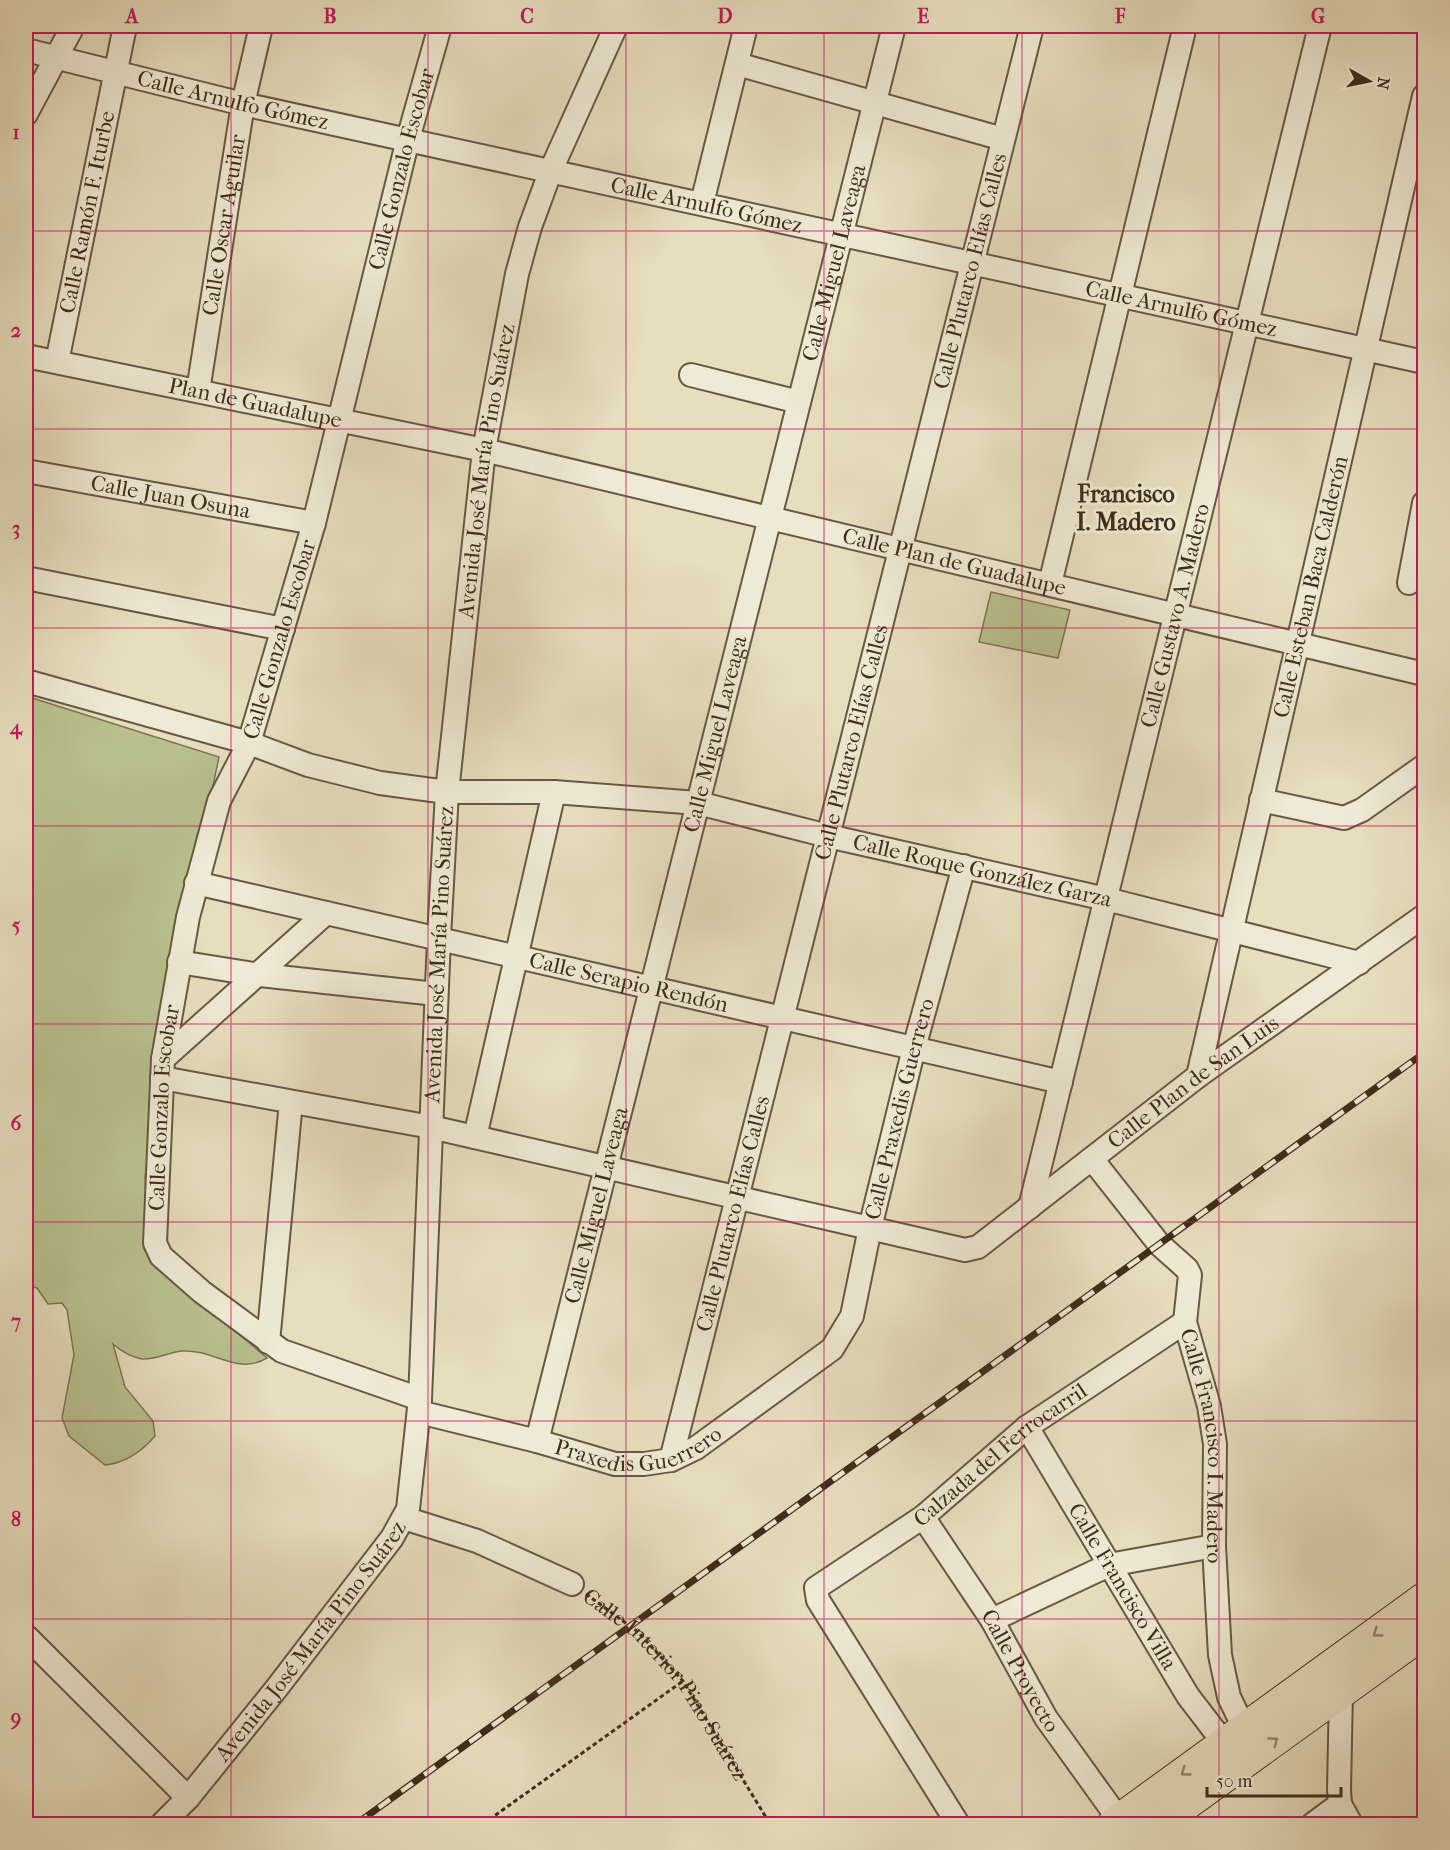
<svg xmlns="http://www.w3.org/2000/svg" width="1450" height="1850" viewBox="0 0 1450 1850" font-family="'IM FELL French Canon',serif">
<rect width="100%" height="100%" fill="#e7debe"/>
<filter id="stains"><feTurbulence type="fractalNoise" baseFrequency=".00333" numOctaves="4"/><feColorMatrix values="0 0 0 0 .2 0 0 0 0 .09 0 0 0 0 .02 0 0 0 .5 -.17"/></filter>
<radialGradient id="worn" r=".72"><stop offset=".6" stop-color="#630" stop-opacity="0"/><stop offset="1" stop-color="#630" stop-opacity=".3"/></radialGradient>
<g fill="#b9c08f" stroke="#7c7654" stroke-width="1.5">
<path d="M991 592 1070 610 1058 658 979 642Z"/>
<path d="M26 696 219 757 165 1014 145 1177 150 1258 267 1358C237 1376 215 1349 182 1351 168 1352 157 1360 142 1359 131 1357 121 1351 113 1344L125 1387 153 1421 155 1436C142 1451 125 1463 105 1465L69 1436 62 1418 74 1355 67 1310 62 1303 48 1304 37 1288 26 1285Z"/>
</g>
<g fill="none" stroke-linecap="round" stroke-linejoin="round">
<g stroke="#685943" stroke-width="26">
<g id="minor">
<path id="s2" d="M26 50 243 104 1424 362"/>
<path d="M737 64 1003 139"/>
<path d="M26 114 73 26"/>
<path d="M702 203 746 26"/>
<path id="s3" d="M26 356 484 450 1424 674"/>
<path id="s4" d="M57 362 125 26"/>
<path d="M691 375 799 402"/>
<path id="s5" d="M198 391 243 104 261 26"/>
<path id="s6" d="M26 471 314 523"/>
<path d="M26 578 283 629"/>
<path d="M1409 583 1424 503"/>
<path d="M1050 584 1185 26"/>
<path id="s7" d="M26 681 249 743 308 765 380 783 447 792H554L698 803 828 836 1106 899 1359 963"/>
<path d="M1261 800 1344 818 1362 810 1424 766"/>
<path id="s8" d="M196 883 1061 1082"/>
<path d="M179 962 260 975 436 994"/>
<path d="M163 1059 326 913"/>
<path id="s9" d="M1198 1076 1424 96"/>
<path id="s10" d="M162 1078 431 1127 965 1250 978 1247 1198 1076 1424 916"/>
<path d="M475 1137 554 792"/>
<path id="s11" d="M1092 1159 1159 1244 1187 1269 1190 1275 1185 1322 1209 1406 1215 1444 1214 1546 1220 1655 1229 1697 1245 1730"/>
<path id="s12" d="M1030 1207 1320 26"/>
<path d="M268 1342 291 1102"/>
<path id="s13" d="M420 1399 282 1351 202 1292 161 1256 155 1243 163 1059 188 917 219 801 249 743 314 523 408 139 440 26"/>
<path id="s14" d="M419 1412 537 1441 615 1464H644L671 1460 696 1448 832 1349 852 1316 870 1228 914 1048 964 866"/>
<path id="s15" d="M1027 1427 1188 1696 1224 1743"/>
<path id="s16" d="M537 1441 894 26"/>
<path id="s17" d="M671 1460 1032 26"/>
<path id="s18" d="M923 1517 992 1620 1046 1718 1120 1821"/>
<path d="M404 1518 477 1541 572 1584"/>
<path d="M992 1620 1109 1565 1214 1546"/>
<path d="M26 1636 188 1798"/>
<path d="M1341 1692 1339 1790 1340 1804 1351 1824"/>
<path id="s19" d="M162 1824 188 1798 276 1689 392 1538 408 1509 420 1399 439 938 447 792 484 450 517 274 530 227 551 170 616 26"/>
<path id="s20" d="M958 1824 818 1600 816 1588 923 1517 1027 1427 1185 1322"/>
<path d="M1313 1824 1340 1804"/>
</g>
</g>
<g stroke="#3e2d1a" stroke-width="34">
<g id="highway">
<path d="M1114 1824 1424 1599"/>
<path d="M1158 1824 1424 1632"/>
</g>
</g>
<g stroke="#3e2d1a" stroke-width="3" stroke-dasharray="4.5 3" stroke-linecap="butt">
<path id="s1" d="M586 1594 638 1632 683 1681 770 1824"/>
<path d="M483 1824 683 1681"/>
</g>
<use href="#minor" stroke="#efead5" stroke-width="22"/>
<use href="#highway" stroke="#e7debe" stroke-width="32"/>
<g stroke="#3e2d1a" stroke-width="7">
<path id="rail" d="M356 1824 1424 1053"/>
</g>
<use href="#rail" stroke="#efead5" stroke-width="4.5" stroke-dasharray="14" stroke-linecap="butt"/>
</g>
<defs><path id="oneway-chevron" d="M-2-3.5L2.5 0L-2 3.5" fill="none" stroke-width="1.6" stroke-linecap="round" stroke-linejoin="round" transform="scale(1.5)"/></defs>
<g stroke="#92866c">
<use href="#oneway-chevron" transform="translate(1377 1633) rotate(144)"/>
<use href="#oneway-chevron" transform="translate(1274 1741) rotate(-36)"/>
<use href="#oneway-chevron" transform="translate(1185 1772) rotate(144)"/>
</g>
<path fill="none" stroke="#c2185b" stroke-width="1.5" stroke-opacity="0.55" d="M231 26V1824M428 26V1824M626 26V1824M824 26V1824M1022 26V1824M1219 26V1824M26 231H1424M26 429H1424M26 628H1424M26 826H1424M26 1024H1424M26 1222H1424M26 1421H1424M26 1619H1424"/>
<g text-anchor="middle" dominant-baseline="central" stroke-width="6" stroke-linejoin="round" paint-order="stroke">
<g font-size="22" fill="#3e2d1a" stroke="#efead5">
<text stroke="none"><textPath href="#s2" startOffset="213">Calle Arnulfo Gómez</textPath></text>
<text stroke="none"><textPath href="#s13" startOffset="1422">Calle Gonzalo Escobar</textPath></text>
<text stroke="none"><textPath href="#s2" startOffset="698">Calle Arnulfo Gómez</textPath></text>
<text stroke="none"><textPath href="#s4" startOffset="153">Calle Ramón F. Iturbe</textPath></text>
<text stroke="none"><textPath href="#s5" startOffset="168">Calle Oscar Aguilar</textPath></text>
<text stroke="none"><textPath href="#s16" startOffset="1215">Calle Miguel Laveaga</textPath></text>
<text stroke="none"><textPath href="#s17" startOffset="1226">Calle Plutarco Elías Calles</textPath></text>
<text stroke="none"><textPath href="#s2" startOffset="1184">Calle Arnulfo Gómez</textPath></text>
<text stroke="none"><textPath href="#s3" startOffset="234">Plan de Guadalupe</textPath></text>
<text stroke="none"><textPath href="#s19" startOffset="1442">Avenida José María Pino Suárez</textPath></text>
<text stroke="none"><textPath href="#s6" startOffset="147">Calle Juan Osuna</textPath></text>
<text stroke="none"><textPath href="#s3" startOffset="951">Calle Plan de Guadalupe</textPath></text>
<text stroke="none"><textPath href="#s9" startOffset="502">Calle Esteban Baca Calderón</textPath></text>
<text stroke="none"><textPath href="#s12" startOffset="609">Calle Gustavo A. Madero</textPath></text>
<text stroke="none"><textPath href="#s13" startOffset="936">Calle Gonzalo Escobar</textPath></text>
<text stroke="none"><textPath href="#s16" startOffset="729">Calle Miguel Laveaga</textPath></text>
<text stroke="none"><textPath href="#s17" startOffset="740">Calle Plutarco Elías Calles</textPath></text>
<text stroke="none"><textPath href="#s7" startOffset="980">Calle Roque González Garza</textPath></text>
<text stroke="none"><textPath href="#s19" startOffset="956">Avenida José María Pino Suárez</textPath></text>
<text stroke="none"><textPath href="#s8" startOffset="444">Calle Serapio Rendón</textPath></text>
<text stroke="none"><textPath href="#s10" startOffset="1106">Calle Plan de San Luis</textPath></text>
<text stroke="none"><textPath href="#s13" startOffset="450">Calle Gonzalo Escobar</textPath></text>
<text stroke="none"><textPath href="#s14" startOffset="706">Calle Praxedis Guerrero</textPath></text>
<text stroke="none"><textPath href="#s16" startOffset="243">Calle Miguel Laveaga</textPath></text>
<text stroke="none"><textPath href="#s17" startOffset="254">Calle Plutarco Elías Calles</textPath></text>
<text stroke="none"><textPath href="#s14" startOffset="228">Praxedis Guerrero</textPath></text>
<text stroke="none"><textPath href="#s11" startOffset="326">Calle Francisco I. Madero</textPath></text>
<text stroke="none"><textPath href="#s20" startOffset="504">Calzada del Ferrocarril</textPath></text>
<text stroke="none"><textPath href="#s15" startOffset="186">Calle Francisco Villa</textPath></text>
<text stroke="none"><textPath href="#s19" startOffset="236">Avenida José María Pino Suárez</textPath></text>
<text stroke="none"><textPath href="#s18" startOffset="182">Calle Proyecto</textPath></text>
<text stroke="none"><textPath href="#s1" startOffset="122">Calle Interior Pino Suárez</textPath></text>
</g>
<g font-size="24" font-weight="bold" fill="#3e2d1a" stroke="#efead5">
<text x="1126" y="494">Francisco<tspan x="1126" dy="28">I. Madero</tspan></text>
</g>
</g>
<rect width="1450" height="1850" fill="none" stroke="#e7debe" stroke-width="66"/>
<g transform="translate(1369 81) rotate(99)" stroke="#efead5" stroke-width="4.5" paint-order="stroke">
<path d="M0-4.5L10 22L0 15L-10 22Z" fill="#3e2d1a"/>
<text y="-9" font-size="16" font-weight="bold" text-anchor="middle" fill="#3e2d1a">N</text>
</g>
<path d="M1207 1787v9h134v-9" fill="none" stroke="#3e2d1a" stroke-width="3"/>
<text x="1216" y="1787" font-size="18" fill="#3e2d1a" stroke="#efead5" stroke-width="4.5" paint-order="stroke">50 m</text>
<rect x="33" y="33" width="1384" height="1784" fill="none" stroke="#c2185b" stroke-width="2"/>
<g font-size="20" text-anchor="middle" font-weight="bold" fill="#c2185b">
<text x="132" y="23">A</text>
<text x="330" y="23">B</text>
<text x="527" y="23">C</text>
<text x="725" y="23">D</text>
<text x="923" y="23">E</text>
<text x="1120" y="23">F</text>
<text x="1318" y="23">G</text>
<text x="16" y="139">1</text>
<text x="16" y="337">2</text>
<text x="16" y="535">3</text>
<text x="16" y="734">4</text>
<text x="16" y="932">5</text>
<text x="16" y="1130">6</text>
<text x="16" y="1328">7</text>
<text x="16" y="1526">8</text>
<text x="16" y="1725">9</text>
</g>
<rect width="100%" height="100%" filter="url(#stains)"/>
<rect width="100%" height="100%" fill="url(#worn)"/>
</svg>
